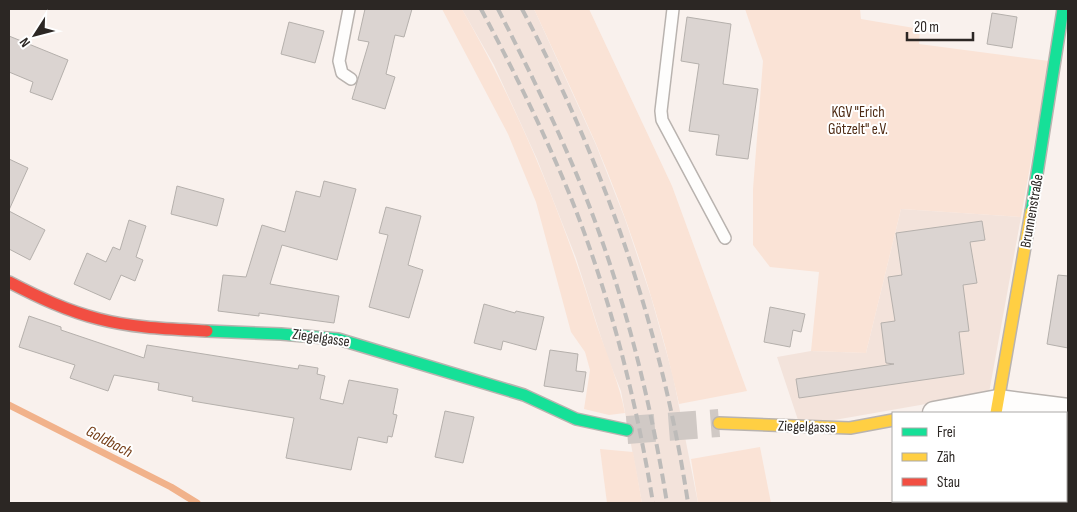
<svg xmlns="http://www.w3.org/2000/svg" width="1077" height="512" viewBox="0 0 1077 512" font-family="'Sofia Sans Condensed',sans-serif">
<rect width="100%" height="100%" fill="#f9f1ed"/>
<g fill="#f3e3db">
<path d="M462 9H534L596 145 625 219 651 297 673 376 698 503H642L621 391 607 356 576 258 537 159 494 65Z"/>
<path d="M901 209 1021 217 989 393 800 426 777 357 811 351 866 353Z"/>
</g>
<g fill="#fae3d6">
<path d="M442 9H462C519 109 563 215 597 326 607 355 619 383 625 413L609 415 584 409 590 370 585 352 571 332 536 202 508 134Z"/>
<path d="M534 9H589L672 186 747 391 679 404C660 316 631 227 596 144 576 99 555 54 534 9Z"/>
<path d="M745 9H860L861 19 920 29 919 44 1049 61 1021 217 901 209 866 353 811 351 819 272 770 267 753 245V189L763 61Z"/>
<path d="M760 447 771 503H698L691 459Z"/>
<path d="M600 449 633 452 642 503H607Z"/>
</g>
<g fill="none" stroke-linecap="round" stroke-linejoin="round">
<path stroke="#f1b28b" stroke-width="7" d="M9 405 171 487 197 503"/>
</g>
<g fill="#dbd4d1" stroke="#b5b0ac">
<path d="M365 9H412L404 37 395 35 386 74 395 77 385 109 352 99 369 42 358 40Z"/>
<path d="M992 13 1017 17 1012 48 987 44Z"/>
<path d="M687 17 731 24 723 84 758 89 748 159 716 155 719 135 689 131 699 64 681 61Z"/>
<path d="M289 22 324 31 315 63 281 54Z"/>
<path d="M9 36 68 60 52 100 30 92 33 82 9 72Z"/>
<path d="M9 159 28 168 9 210Z"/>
<path d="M324 181 356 189 337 260 282 245 270 284 339 296 334 323 259 313V316L218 311 223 275 246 277 262 225 285 232 296 191 320 197Z"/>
<path d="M177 186 224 199 217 226 171 214Z"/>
<path d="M386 207 421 216 408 265 423 270 409 318 369 307 388 235 379 233Z"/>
<path d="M9 211 45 230 30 260 9 249Z"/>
<path d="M129 220 146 226 136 257 143 260 135 281 121 275 110 300 74 284 87 253 106 262 113 247 120 250Z"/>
<path d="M982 221 985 240 970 242 977 283 963 285 969 331 959 332 964 374 799 398 796 379 894 364 886 363 881 323 895 321 888 277 902 275 896 233Z"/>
<path d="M1058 275 1068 276V348L1047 344Z"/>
<path d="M484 304 515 313 516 311 544 317 536 350 503 341 501 350 474 343Z"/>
<path d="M770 307 805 314 801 332 793 330 790 347 764 342Z"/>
<path d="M29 316 61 327V330L144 358 147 345 298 369 299 365 318 368 317 374 325 376 320 399 343 404 349 380 398 389 393 414 397 415 392 437 388 436 387 443 358 437 351 470 286 458 294 418 192 401 193 397 158 390 159 383 114 375 108 391 70 378 75 365 19 347Z"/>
<path d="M550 350 578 354 576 371 586 372 583 392 544 386Z"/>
<path d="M445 411 474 417 463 463 435 457Z"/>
</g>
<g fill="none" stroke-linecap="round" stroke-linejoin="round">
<path stroke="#d0c9c5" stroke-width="28" stroke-dasharray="28 14" stroke-linecap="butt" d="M627 430 719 423"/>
<g stroke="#b9b3af" stroke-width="14">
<g id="lane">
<path d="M349 9 339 61 342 73 351 79"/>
<path d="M673 9 661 111 662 120 725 238"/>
</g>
</g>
<g stroke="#b9b3af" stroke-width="25">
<g id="street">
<path d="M934 413 998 401 1068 410"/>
<path d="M978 503V501"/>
</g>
</g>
<g stroke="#b9b3af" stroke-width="14">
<g id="fast">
<path d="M1031 212 1063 9"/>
<path d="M207 331 281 334 338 339 524 395 576 419 627 430"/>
</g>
</g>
<g stroke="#b9b3af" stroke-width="14">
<g id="slow">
<path d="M996 413 1031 212"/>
<path d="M719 423 850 428 893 420"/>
</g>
</g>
<g stroke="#b9b3af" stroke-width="14">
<path id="jam" d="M9 282C38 297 67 311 99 319 133 328 171 329 207 331"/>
</g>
<use href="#lane" stroke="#fefdfc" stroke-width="11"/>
<use href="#street" stroke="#fefdfc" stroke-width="22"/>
<use href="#fast" stroke="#16e098" stroke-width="11"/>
<use href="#slow" stroke="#ffcf43" stroke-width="11"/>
<use href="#jam" stroke="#f24e42" stroke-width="11"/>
<g stroke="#bdbbb9" stroke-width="4" stroke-dasharray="10 5" stroke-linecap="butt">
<path d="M481 9C513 69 543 130 569 193 609 292 636 398 653 503"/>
<path d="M498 9C528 68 558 128 583 190 623 290 650 397 667 503"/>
<path d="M522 9C604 163 662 330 688 503"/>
</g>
</g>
<g text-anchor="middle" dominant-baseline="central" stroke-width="4" stroke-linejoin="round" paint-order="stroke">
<g font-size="15" fill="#4f2c15" stroke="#fff">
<text x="858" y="112">KGV "Erich<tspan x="858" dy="17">Götzelt" e.V.</tspan></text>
</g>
<g font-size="15" fill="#2c2724" stroke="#fff">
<text transform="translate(1032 211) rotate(-80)">Brunnenstraße</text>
<text transform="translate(321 338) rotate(8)">Ziegelgasse</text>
<text transform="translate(807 427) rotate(2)">Ziegelgasse</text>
</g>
<g font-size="16" font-style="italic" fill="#733b14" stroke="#fff">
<text transform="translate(109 442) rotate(28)">Goldbach</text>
</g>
</g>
<rect width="1077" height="512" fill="none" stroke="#2c2724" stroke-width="20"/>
<rect x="892" y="412" width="175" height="90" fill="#ffffff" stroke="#aba9a7"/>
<rect x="902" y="428" width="25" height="8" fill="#16e098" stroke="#aba9a7"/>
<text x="937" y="437" font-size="15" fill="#2c2724">Frei</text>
<rect x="902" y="453" width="25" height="8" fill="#ffcf43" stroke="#aba9a7"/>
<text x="937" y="462" font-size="15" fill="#2c2724">Zäh</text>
<rect x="902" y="478" width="25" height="8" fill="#f24e42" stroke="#aba9a7"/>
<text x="937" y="487" font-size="15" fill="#2c2724">Stau</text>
<g transform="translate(35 35) rotate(234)" stroke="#ffffff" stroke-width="4" paint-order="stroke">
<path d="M0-4L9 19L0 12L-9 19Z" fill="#2c2724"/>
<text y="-8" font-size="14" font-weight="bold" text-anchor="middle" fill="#2c2724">N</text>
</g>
<path d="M907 32v8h66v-8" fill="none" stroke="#2c2724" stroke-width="2.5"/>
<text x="914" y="32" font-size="15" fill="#2c2724" stroke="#ffffff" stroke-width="4" paint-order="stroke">20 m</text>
</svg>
